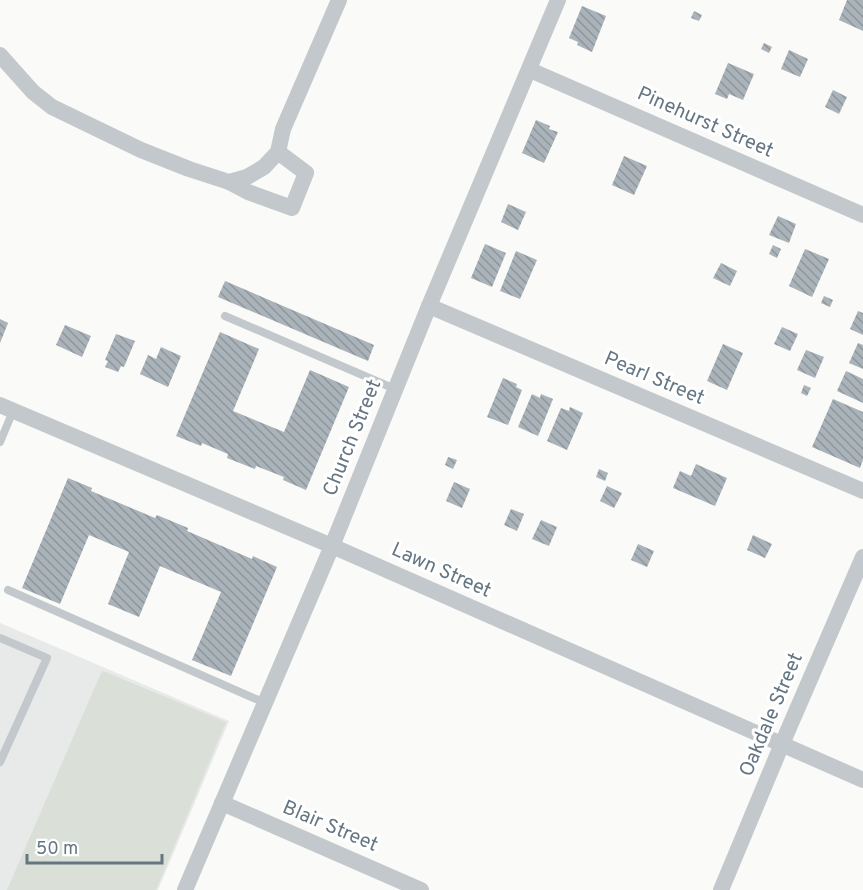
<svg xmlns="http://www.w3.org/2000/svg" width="863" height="890" viewBox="0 0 863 890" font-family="Overpass,sans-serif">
<defs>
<pattern id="building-back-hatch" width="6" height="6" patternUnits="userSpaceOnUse" patternTransform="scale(1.5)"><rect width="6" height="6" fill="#aab3b9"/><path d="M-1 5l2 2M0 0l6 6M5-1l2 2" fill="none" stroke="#8e969c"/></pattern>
</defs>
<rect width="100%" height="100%" fill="#fafaf8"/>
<path fill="#e8e9e9" d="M0 623 229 721 158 890H0Z"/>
<path fill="#dadfd7" d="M103 671 226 722 156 890H7L101 673Z"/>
<g fill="url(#building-back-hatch)">
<path d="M847 0H863V31L839 20Z"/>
<path d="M582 6 606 16 592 52 577 45 578 42 569 38Z"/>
<path d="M694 11 702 15 699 21 691 18Z"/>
<path d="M764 43 772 47 769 53 761 49Z"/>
<path d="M789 50 808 59 800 77 781 69Z"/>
<path d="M728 63 754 74 743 100 729 94 727 99 715 94Z"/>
<path d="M833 90 847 97 839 114 825 107Z"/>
<path d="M536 120 550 126 549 129 558 132 544 163 522 153Z"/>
<path d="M624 156 647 166 634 195 612 185Z"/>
<path d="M508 204 526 212 518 230 501 222Z"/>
<path d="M778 216 796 224 789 243 769 235Z"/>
<path d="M485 244 506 253 492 287 471 278Z"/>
<path d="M773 245 781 249 777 258 769 254Z"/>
<path d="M805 249 829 259 812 297 789 286Z"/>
<path d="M516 251 537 260 520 299 500 291Z"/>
<path d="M721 263 737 271 730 286 713 278Z"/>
<path d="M225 281 374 345 368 361 218 297Z"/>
<path d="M824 296 833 300 830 307 821 303Z"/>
<path d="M858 311 863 313V335L850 329Z"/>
<path d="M0 319 8 323 0 343Z"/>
<path d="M65 325 91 336 82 357 56 345Z"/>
<path d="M782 327 798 334 790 351 774 344Z"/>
<path d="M220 332 259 349 233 411 284 432 310 370 349 387 306 490 283 480 284 477 256 466 255 469 227 458 228 454 202 443 201 446 176 436Z"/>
<path d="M116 334 135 341 124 367 121 366 118 372 105 367 108 361 105 360Z"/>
<path d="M858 343 863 345V369L849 363Z"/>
<path d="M723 344 743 353 727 390 707 381Z"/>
<path d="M161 347 181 356 168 387 140 374 148 355 156 359Z"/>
<path d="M806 350 824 357 815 378 797 370Z"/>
<path d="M846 371 863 379V403L837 391Z"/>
<path d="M503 378 517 384 516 387 522 390 508 425 487 417Z"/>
<path d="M804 385 811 388 807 396 801 393Z"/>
<path d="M532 394 540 398 541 394 553 399 538 436 518 427Z"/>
<path d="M833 399 863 412V460L860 468 812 447Z"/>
<path d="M570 407 583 413 567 450 547 441 561 408 569 411Z"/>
<path d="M448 457 457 460 453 469 445 465Z"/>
<path d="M696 464 727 478 715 506 673 488 680 471 691 476Z"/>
<path d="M599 469 608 473 605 481 596 477Z"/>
<path d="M68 478 92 488 91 491 155 518 157 515 188 528 187 531 252 559 253 556 277 567 231 676 192 660 221 592 160 566 139 617 108 604 129 552 89 535 60 604 22 588Z"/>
<path d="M454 482 470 489 462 508 446 501Z"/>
<path d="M607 486 622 493 614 508 600 501Z"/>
<path d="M511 509 524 514 517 531 504 525Z"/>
<path d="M541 520 557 527 549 546 532 539Z"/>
<path d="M753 535 772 544 765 558 747 550Z"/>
<path d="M638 544 654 551 647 567 631 560Z"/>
</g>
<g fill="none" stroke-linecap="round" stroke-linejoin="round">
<g stroke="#c3c8cc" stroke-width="8">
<path d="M225 316 395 389"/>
<path d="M0 442 13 411"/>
<path d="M8 590 265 703"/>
<path d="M0 638 47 658 0 762"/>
</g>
<g stroke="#c3c8cc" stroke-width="16">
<path d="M0 55 33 92 52 107 141 150 189 169 229 182 247 177 264 167 278 152 283 129 339 0"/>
<path d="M530 70 863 215"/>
<path d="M229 182 248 192 292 208 306 173 278 152"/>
<path d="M429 306 863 491"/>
<path d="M0 405 332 546 863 780"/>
<path d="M222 803 421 890"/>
<path d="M185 890 332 546 429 306 558 0"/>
<path d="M721 890 782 744 863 557"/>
</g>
</g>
<g text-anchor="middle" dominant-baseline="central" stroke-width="6" stroke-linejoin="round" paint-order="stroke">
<g font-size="20" fill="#657683" stroke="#fff">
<text transform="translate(705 123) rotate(24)">Pinehurst Street</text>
<text transform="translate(654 379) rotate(23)">Pearl Street</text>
<text transform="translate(353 438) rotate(-68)">Church Street</text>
<text transform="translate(441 571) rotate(24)">Lawn Street</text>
<text transform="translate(772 715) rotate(-67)">Oakdale Street</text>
<text transform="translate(330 827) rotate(23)">Blair Street</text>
</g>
</g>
<path d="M27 854v9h135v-9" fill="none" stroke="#657683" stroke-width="3"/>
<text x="36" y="854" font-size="18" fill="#657683" stroke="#ffffff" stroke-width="4.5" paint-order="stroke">50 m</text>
</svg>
